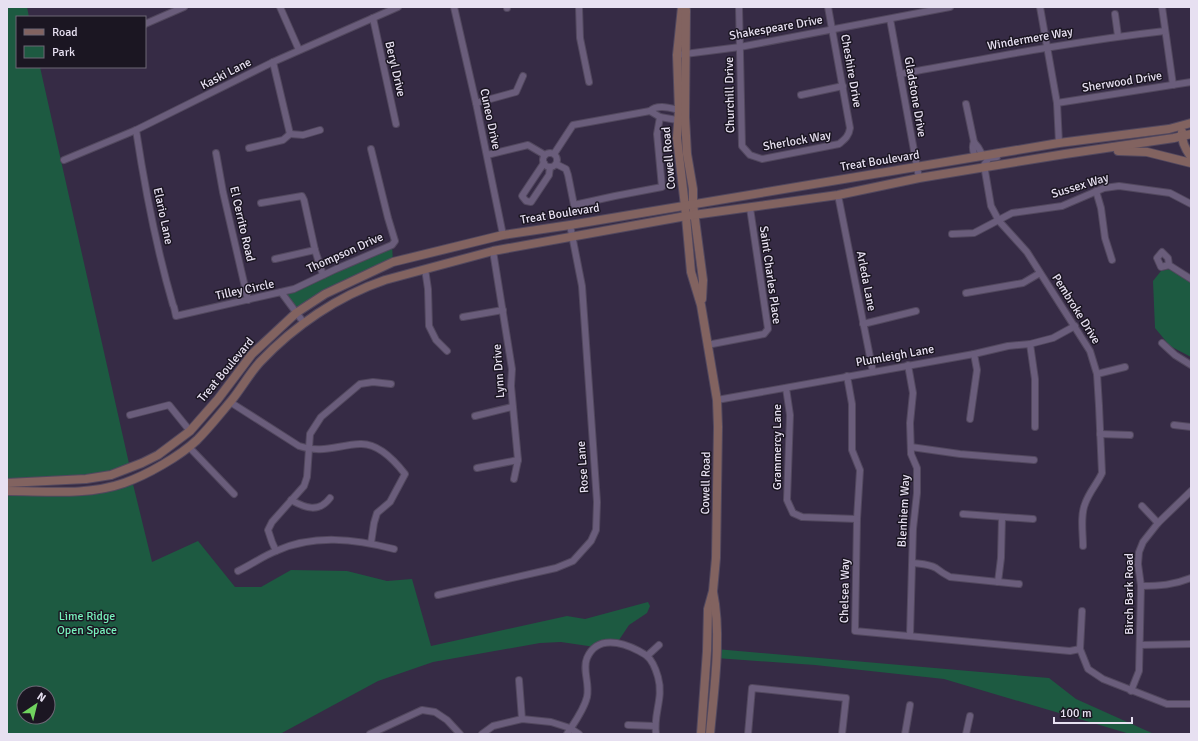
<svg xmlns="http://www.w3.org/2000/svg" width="1198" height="741" viewBox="0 0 1198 741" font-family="Signika,sans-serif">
<rect width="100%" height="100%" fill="#362b45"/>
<g fill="#1d5a41" fill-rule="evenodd">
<path d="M7 7H27L29 17H17V67H40L130 468 111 475 7 483Z"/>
<path d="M392 245 393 262 296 313 281 292Z"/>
<path d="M1170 269 1191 283V357L1170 346 1155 328 1153 281 1161 271Z"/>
<path d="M132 480 152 562 198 541 235 587H261L291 570 347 571 387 581 412 579 431 646 567 616 585 619 648 602 650 606 647 613 629 625 617 643 595 647 561 642 540 643 433 662 378 681 280 734H7V491L89 492ZM24 693H48V717H24Z"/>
<path d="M716 649 1049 678 1076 699 1154 734H1130L944 679 815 665 716 658Z"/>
</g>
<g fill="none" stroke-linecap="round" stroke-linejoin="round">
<g stroke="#52485e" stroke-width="8">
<g id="street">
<path d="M280 7 299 50"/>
<path d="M454 7 476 103 503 235"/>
<path d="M507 7V8"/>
<path d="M579 7 580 38 589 82"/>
<path d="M739 7 742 146 750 155 762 159 839 144C845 139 849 136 850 128L828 7"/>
<path d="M1040 7 1057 103 1059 143"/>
<path d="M1162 7 1173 85"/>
<path d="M1115 14 1118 36"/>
<path d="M373 18 396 124"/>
<path d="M890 19 919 178"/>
<path d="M145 24 184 7"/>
<path d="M677 55 740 47 950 7"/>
<path d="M273 62 290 134"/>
<path d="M900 74C988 58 1076 41 1165 31"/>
<path d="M801 95 843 86"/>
<path d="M476 103 516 92 523 76"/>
<path d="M1057 103 1191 82"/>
<path d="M966 104 974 142C971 147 974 153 975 158"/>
<path d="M660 117 677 120 681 119"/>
<path d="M136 130C145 189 156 247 173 305"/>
<path d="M290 134 303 135 320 130"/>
<path d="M974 142 978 147 983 156"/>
<path d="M249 148 283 140 290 134"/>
<circle cx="550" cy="160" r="7"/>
<path d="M216 153 223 192 248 300"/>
<path d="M554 154 573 125 650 111C657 104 670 108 679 110L681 112"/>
<path d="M487 155 528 145 545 155"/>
<path d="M997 157 989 158 984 165 991 206 999 221 1027 252 1090 351 1097 374 1099 406 1102 473C1097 484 1089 492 1085 504 1080 516 1083 533 1083 546"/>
<path d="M64 160 136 130 273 62 398 7"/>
<path d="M544 163 522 196 526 201 531 202 549 175 550 167"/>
<path d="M556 164 566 169 568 175 574 205 615 196 662 187 657 134 660 117 650 111"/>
<path d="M1096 191 1101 208 1105 238 1112 260"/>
<path d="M838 195 873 372"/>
<path d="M261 203 302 196 304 200 315 250 323 275"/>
<path d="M952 234 974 233 1012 213 1062 206 1104 188 1119 186 1170 193 1191 204"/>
<path d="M493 251 512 369 511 386 518 460 514 479"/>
<path d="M275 259 315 250"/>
<path d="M1169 265 1168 258 1162 252 1157 258 1161 267 1169 265 1191 279"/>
<path d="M425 269 428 289 429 326 436 340 447 351"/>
<path d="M281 292 294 289 336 269 392 245 395 241 388 218 371 149"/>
<path d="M966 293 1023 283 1040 273"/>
<path d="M174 307 176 316 281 292 304 323"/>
<path d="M463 317 503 310"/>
<path d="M863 324 916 311"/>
<path d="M1162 343 1175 355 1191 365"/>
<path d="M1030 344 1035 379V427"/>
<path d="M707 345 759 335 764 334 768 329 750 208"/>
<path d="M908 365 913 393 910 423 911 454 917 468V493L913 529 910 635"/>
<path d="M1097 374 1125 367"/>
<path d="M847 376 852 404V450L860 470 857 519 855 631 1070 651 1080 649"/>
<path d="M786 388 790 415 787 500 793 513 802 517 857 519"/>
<path d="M717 400 974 354 1008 346 1030 344 1053 338 1075 326"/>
<path d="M230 402 299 446C322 454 338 445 360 444 378 443 395 461 405 474L390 502 377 513 374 523 371 543"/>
<path d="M130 415 169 405 190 431"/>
<path d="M475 416 512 407"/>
<path d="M970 419 977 370 974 354"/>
<path d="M1174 425 1191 427"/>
<path d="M1100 434 1130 435"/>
<path d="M189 447 234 494"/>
<path d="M911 447 960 454 1034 460"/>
<path d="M477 468 518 460"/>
<path d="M291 500C305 508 319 513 330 498"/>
<path d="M1142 506 1158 523"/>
<path d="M963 514 1033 519"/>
<path d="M276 551 272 542 268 530 272 522 304 486 307 477 310 434 321 417 360 384 373 382 391 384"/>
<path d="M913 563C920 564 929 564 936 568 941 572 944 574 950 577L1019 584"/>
<path d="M238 571C251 565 263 556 276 551 314 534 355 539 394 549"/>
<path d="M998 582 1001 558 1002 517"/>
<path d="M1141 586C1160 586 1173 585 1191 578"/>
<path d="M438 595 556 568 573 561 591 541 596 530 597 502 582 286 570 225"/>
<path d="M1082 611 1080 649 1088 669 1103 679 1167 704H1191"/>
<path d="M1140 645 1191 644"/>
<path d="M647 656 659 645"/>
<path d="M519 680 522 719"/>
<path d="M1131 691 1139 671 1141 586 1138 564 1139 552 1143 542 1158 523 1191 491"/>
<path d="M628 725 655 726"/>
<path d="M370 734 422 710 435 712 447 720 460 734"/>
<path d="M482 734 493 726 522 719 551 722 570 728 579 734"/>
<path d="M567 734C574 723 584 710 587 697 590 683 582 670 587 658 597 635 622 642 639 651 642 653 645 654 647 656 653 661 656 670 658 677 664 698 653 714 656 734"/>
<path d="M748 734 752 688 846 698 842 734"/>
<path d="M905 734 910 705"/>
<path d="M966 734 970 716"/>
</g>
</g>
<g stroke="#52485e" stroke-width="10">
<g id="secondary">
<path d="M682 7 677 55 679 110 677 138 685 206 691 272 701 305 717 400 718 427 716 558 713 591 708 609 707 651 701 734"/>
<path d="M684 7 686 10 685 117 687 154 693 189V204L703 280 702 299"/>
<path d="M1182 132C1181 141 1186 150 1191 157"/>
<path d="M1118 151 1147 152 1191 163"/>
<path d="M7 483 86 479 111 475 142 463 158 455 190 431 218 399 252 354 296 313 325 294 393 262 503 235 570 225 1059 143 1169 129 1191 123"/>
<path d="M7 491C46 491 87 496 124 483 147 475 180 456 197 440 209 428 220 414 231 401 241 389 249 374 260 362 294 326 338 296 385 280L493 251 686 216 838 195 919 178 1065 154 1174 138 1191 134"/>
<path d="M710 734C714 689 722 636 713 592"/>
</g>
</g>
<use href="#street" stroke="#6a5d7b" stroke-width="6"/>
<use href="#secondary" stroke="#826360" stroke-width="8"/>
</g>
<g text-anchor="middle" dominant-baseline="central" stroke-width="3" stroke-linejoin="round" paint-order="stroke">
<g font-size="12" fill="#e7e0f1" stroke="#1b1622">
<text transform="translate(776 28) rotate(-10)">Shakespeare Drive</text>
<text transform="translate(1030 39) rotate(-10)">Windermere Way</text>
<text transform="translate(395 69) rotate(77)">Beryl Drive</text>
<text transform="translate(851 71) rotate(80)">Cheshire Drive</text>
<text transform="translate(226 74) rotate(-27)">Kaski Lane</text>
<text transform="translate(1122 82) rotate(-9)">Sherwood Drive</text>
<text transform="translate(730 95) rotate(-91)">Churchill Drive</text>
<text transform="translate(915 97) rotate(80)">Gladstone Drive</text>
<text transform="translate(490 119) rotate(78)">Cuneo Drive</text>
<text transform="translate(797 141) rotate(-10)">Sherlock Way</text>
<text transform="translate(669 158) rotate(-95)">Cowell Road</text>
<text transform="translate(880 161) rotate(-9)">Treat Boulevard</text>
<text transform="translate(1080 186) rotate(-17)">Sussex Way</text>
<text transform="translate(560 214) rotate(-9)">Treat Boulevard</text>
<text transform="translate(163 216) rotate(78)">Elario Lane</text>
<text transform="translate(242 224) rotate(77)">El Cerrito Road</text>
<text transform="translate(345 253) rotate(-24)">Thompson Drive</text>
<text transform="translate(770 275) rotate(82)">Saint Charles Place</text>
<text transform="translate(866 281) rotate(79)">Arleda Lane</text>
<text transform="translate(245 290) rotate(-12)">Tilley Circle</text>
<text transform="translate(1076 309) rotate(58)">Pembroke Drive</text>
<text transform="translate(895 356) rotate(-10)">Plumleigh Lane</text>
<text transform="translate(226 370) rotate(-50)">Treat Boulevard</text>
<text transform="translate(499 371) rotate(-94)">Lynn Drive</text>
<text transform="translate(777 447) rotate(-90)">Grammercy Lane</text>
<text transform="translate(583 467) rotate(-94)">Rose Lane</text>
<text transform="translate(706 483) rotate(-89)">Cowell Road</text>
<text transform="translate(904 511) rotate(-87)">Blenhiem Way</text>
<text transform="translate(845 591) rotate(-89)">Chelsea Way</text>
<text transform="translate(1129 594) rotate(-90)">Birch Bark Road</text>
</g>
<g font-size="12" fill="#77f1bc" stroke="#1b1622">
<text x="87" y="616">Lime Ridge<tspan x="87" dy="14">Open Space</tspan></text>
</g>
</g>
<rect width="1198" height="741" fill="none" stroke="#e7e0f1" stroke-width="16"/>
<rect x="16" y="16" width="130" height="52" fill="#1b1622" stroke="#6d6775"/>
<rect x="24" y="29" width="20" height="6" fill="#826360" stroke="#6d6775"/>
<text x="52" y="36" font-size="12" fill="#e7e0f1">Road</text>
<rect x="24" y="46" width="20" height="12" fill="#1d5a41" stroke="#6d6775"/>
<text x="52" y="56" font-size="12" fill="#e7e0f1">Park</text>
<g transform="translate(36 705) rotate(35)"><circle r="19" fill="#1b1622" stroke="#6d6775"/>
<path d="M0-3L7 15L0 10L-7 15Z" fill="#70d35f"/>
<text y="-6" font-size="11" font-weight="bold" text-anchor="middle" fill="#e7e0f1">N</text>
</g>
<path d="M1054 717v6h78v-6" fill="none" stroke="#e7e0f1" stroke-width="2"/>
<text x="1060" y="717" font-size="12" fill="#e7e0f1" stroke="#1b1622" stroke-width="3" paint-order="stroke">100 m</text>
</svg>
